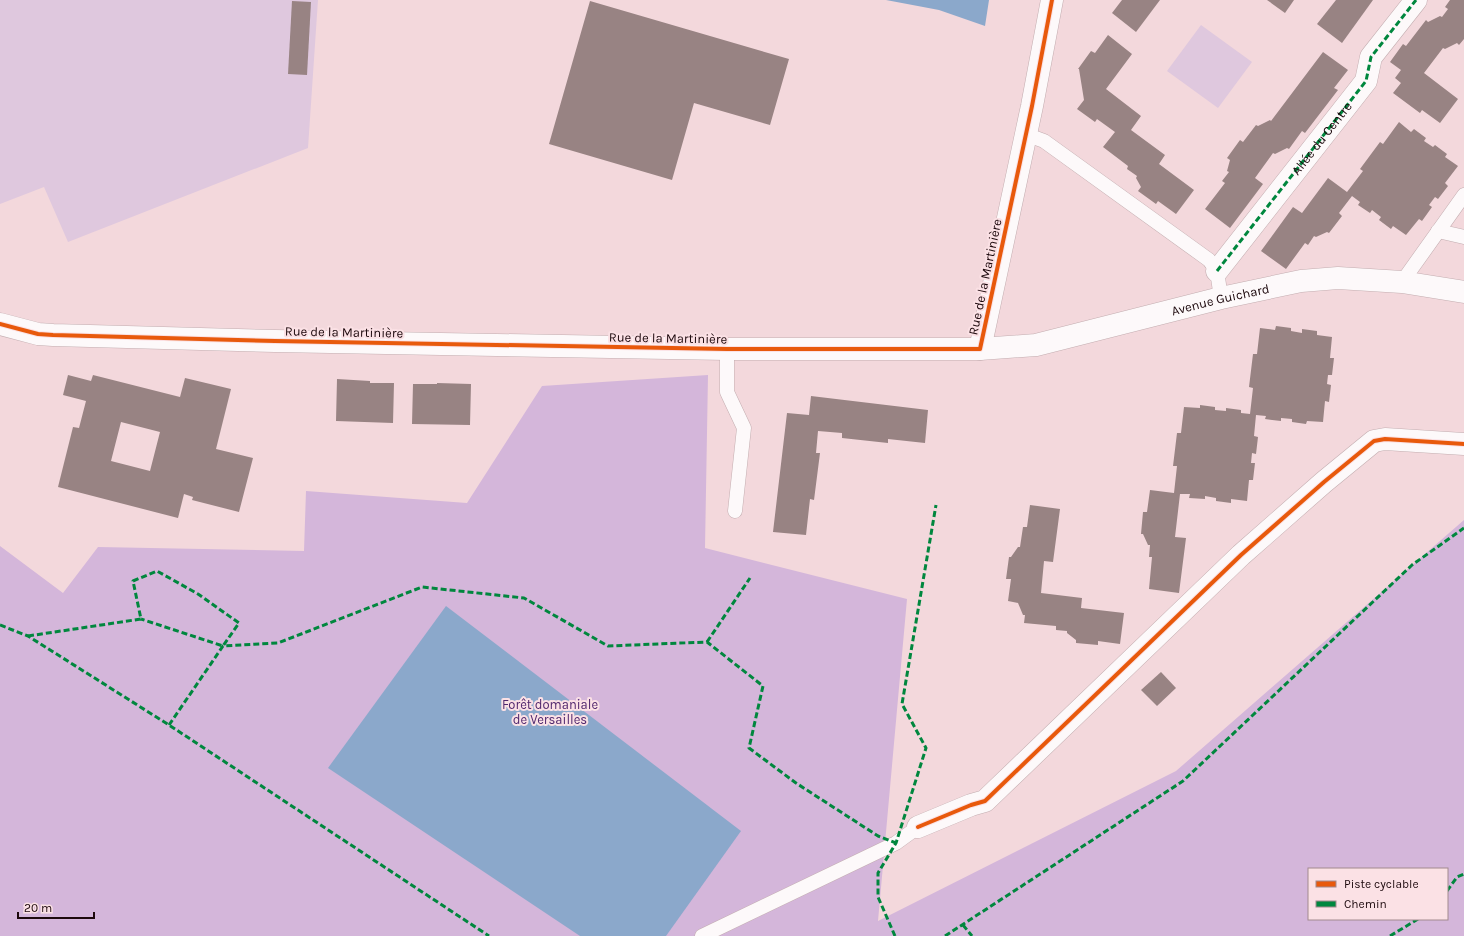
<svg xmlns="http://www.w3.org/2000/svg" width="1464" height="936" viewBox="0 0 1464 936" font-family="Karla,sans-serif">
<rect width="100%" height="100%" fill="#f3d8dc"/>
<g fill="#dfc8de">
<path d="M0 0H318L308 148 68 242 44 187 0 204Z"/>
<path d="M1201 25 1252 62 1218 108 1167 71Z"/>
</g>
<path fill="#d4b6da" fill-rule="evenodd" d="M708 375 705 548 907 599 878 921 1176 771 1464 520V936H0V546L63 593 98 547 304 551 306 491 467 503 542 386ZM1309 869H1447V919H1309Z"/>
<g fill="#8ba8cb">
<path d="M886 0H989L985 26 939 10Z"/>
<path d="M446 606 741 831 666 936H580L328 768Z"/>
</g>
<g fill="#988383" fill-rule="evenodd">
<path d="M1122 0H1160L1136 32 1112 13Z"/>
<path d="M1267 0H1294L1285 13Z"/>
<path d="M1336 0H1373L1342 43 1317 24Z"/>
<path d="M1450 0H1464V39L1459 45 1457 43 1445 49 1443 48 1424 73 1458 99 1440 123 1422 110 1420 113 1393 93 1401 83 1395 78 1401 70 1390 62 1403 44 1406 46 1426 20 1428 22 1440 16 1442 17 1448 9 1445 7Z"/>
<path d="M292 1 311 2 307 75 288 74Z"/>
<path d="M590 1 789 59 770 125 694 103 672 180 549 144Z"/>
<path d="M1108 35 1132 54 1106 89 1141 116 1131 130 1165 155 1159 164 1194 190 1176 214 1158 201 1156 204 1138 191 1141 187 1136 178 1137 176 1127 169 1128 166 1103 147 1115 132 1097 119 1095 122 1077 109 1084 100 1079 69H1078L1091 51 1095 53Z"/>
<path d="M1323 52 1348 70 1334 88 1338 90 1305 133 1302 131 1289 149 1287 148 1275 154 1273 153 1255 178 1263 184 1230 228 1205 209 1225 183 1222 181 1229 172 1227 171 1230 160 1227 158 1240 140 1243 142 1256 125 1258 126 1270 120 1271 121Z"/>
<path d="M1399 122 1411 132 1414 129 1426 138 1424 141 1433 147 1435 145 1447 154 1445 157 1458 166 1445 183 1448 186 1438 199 1435 197 1429 205 1432 207 1422 221 1419 219 1406 235 1393 226 1391 229 1379 220 1381 217 1372 210 1370 213 1358 205 1360 202 1352 196 1339 213 1342 216 1329 233 1327 232 1316 237 1314 236 1308 245 1305 243 1286 269 1261 251 1293 207 1302 213 1328 178 1347 192 1363 171 1360 169 1380 142 1383 144Z"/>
<path d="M1276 326 1291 328V331L1302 333V329L1317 331V335L1332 337 1330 358H1334L1332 375H1328L1327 384 1331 385 1329 402 1325 401 1323 422 1307 421 1306 424 1292 422V419L1281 418V421L1265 419 1266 416 1256 415 1254 436 1258 437 1256 454 1252 453 1251 463H1255L1253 480H1249L1247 501 1231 499V503L1216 501V498L1205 496V499L1189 498 1190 494H1180L1175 537 1186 538 1179 593 1149 589 1152 557H1149L1150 545H1148L1143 534H1141L1143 512H1147L1150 490 1174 493 1177 466H1173L1177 433H1181L1184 407 1200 408V405L1215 407V410L1226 411V408L1241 410V413L1250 414 1253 388 1249 387 1253 354H1257L1260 328 1275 330Z"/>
<path d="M68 375 91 381 93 375 180 397 185 378 231 389 216 449 253 458 239 512 192 500 193 497 184 494 178 518 58 487 73 427 79 428 86 401 63 395ZM121 422 160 432 150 471 111 461Z"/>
<path d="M337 379 370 381V383H394L393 423 336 421Z"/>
<path d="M437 383 471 384 470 425 412 424 413 384H437Z"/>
<path d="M811 396 928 410 925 443 888 439V443L842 438V433L818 431 816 453H820L814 500 810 499 806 535 773 532 787 413 809 415Z"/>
<path d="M1030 505 1060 509 1053 562 1044 561 1041 593 1082 598 1081 608 1124 613 1120 644 1098 641V645L1076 643V640L1067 633V631L1056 630V626L1024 623 1025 615H1023L1018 603 1008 601 1011 579H1006L1009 557H1011L1018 547H1020L1023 527H1027Z"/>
<path d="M1161 672 1176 688 1157 706 1141 690Z"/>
</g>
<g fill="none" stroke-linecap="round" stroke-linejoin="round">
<g stroke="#c3adb0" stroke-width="15">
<g id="lane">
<path d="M1025 134 1044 141 1209 260 1217 271 1221 298"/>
<path d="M1438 231 1464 237"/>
<path d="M1402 282 1464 195"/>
<path d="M727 349V392L744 428 735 511"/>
<path d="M702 936 896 843 918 827"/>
</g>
</g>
<g stroke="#c3adb0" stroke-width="23">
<g id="street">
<path d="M1217 271 1366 81 1371 57 1416 0"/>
<path d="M0 324 38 334 53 335 275 341 727 349H980L1032 106 1052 0"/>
<path id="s1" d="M980 349 1036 345 1221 298 1301 281 1338 278 1402 282 1464 292"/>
<path d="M918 827 971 805 985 801 1241 555 1324 482 1374 441 1385 439 1464 444"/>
</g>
</g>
<use href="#lane" stroke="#fdf9fa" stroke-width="14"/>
<use href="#street" stroke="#fdf9fa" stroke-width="22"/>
<g stroke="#00873e" stroke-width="3" stroke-dasharray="6 3" stroke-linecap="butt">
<path id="s2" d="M1217 271 1366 81 1371 57 1416 0"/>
<path d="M0 625 28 636 169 725 489 936"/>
<path d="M28 636 141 619 133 581 157 571 198 594 239 623 223 646 141 619"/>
<path d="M707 642 750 578"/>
<path d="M169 725 223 646 278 643 422 587 524 598 608 646 707 642 763 686 749 748 796 783 878 836 896 843"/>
<path d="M1447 891 1457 877 1464 874"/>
<path d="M963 925 972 936"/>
<path d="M895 936 878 897V873L896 843 926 748 902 704 936 505"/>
<path d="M945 936 1183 781 1412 565 1464 528"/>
<path d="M1390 936 1418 919"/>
</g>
<g stroke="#fbe1e5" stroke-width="6">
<g id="cycleway">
<path d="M0 324 38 334 53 335 275 341 727 349H980L1032 106 1052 0"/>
<path d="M918 827 971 805 985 801 1241 555 1324 482 1374 441 1385 439 1464 444"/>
</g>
</g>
<use href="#cycleway" stroke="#e8590c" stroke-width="4"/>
</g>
<g text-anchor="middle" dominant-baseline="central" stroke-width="4" stroke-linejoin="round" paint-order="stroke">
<g font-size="13" fill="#1c080c" stroke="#fbe1e5">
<text stroke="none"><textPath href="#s2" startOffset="169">Allée du Centre</textPath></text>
<text transform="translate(985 277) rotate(-78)">Rue de la Martinière</text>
<text stroke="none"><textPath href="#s1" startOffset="246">Avenue Guichard</textPath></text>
<text transform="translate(344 332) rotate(1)">Rue de la Martinière</text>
<text transform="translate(668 338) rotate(1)">Rue de la Martinière</text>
</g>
<g font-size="13" fill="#50266d" stroke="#fbe1e5">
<text x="550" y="704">Forêt domaniale<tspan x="550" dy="15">de Versailles</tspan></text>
</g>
</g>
<rect x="1308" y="868" width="140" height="52" fill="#fbe1e5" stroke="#a28a8e"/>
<rect x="1316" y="881" width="20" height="6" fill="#e8590c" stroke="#a28a8e"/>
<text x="1344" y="888" font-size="12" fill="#1c080c">Piste cyclable</text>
<rect x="1316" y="901" width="20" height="6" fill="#00873e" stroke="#a28a8e"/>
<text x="1344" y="908" font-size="12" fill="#1c080c">Chemin</text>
<path d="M18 912v6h76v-6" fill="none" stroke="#1c080c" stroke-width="2"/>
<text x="24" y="912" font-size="12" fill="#1c080c" stroke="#fbe1e5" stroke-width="3" paint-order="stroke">20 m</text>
</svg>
